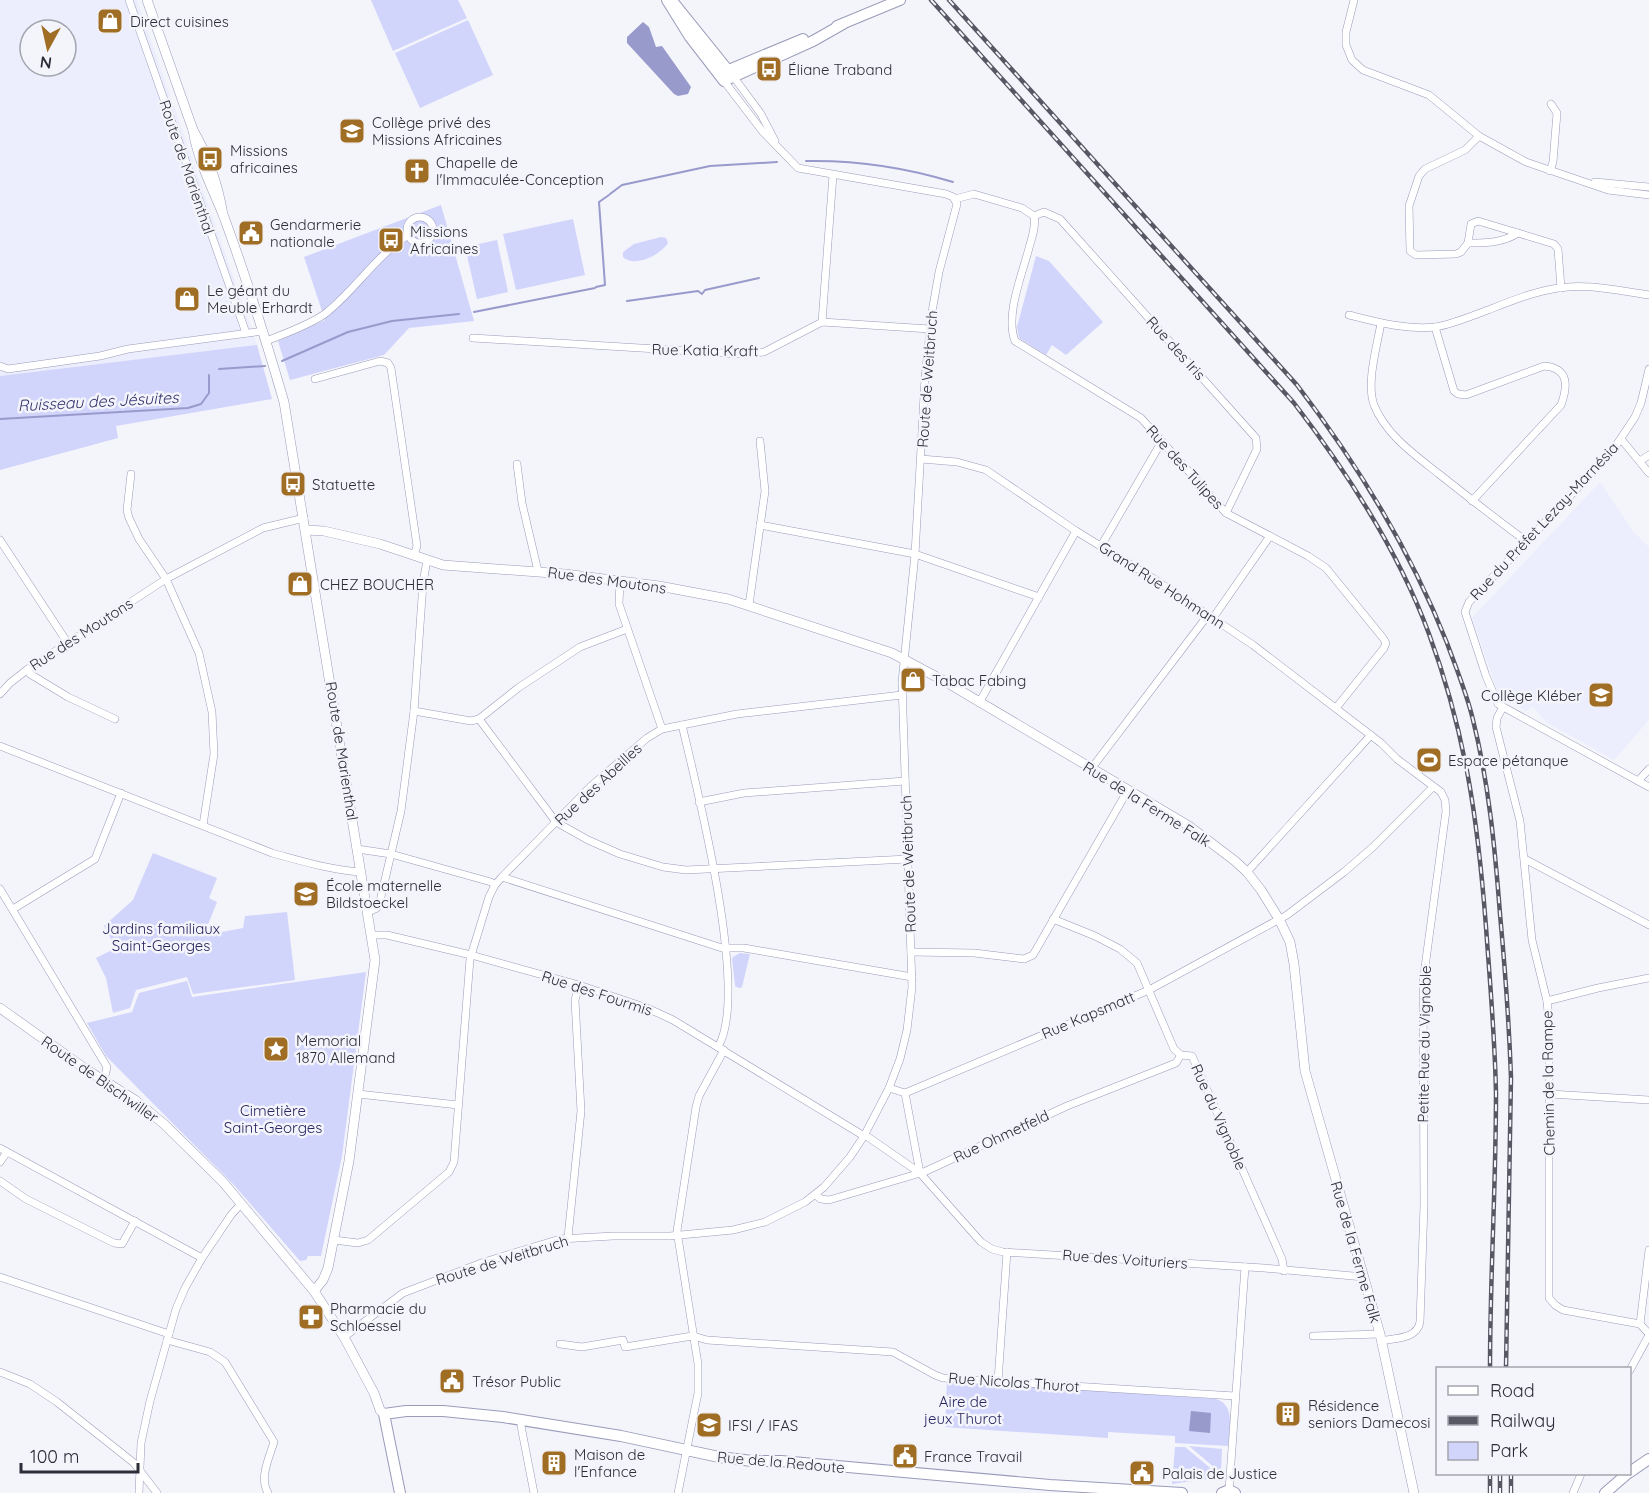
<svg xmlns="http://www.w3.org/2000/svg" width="1649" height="1493" viewBox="0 0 1649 1493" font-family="Quicksand,sans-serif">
<rect width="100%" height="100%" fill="#f4f4fb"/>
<g fill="#ecedfd" fill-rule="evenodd">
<path d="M0 0H137L257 345 0 376ZM30 30H66V66H30Z"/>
<path d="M1600 482 1632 530 1649 547V720L1614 760 1546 722 1533 706 1526 711 1499 695 1472 618Z"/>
</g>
<g fill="#d1d4fb">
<path d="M371 0H458L467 18 393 51Z"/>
<path d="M468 20 493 75 420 108 395 53Z"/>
<path d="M441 205 474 321 409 328 384 355 290 380 278 341 325 320 304 257Z"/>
<path d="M573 219 585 275 516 290 503 234Z"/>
<path d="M661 237 666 238 668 243C660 255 635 268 623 257V252L634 244Z"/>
<path d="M497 240 508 292 477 299 465 247Z"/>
<path d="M1036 256 1049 261 1103 322 1066 355 1052 345 1046 355 1019 338 1017 327Z"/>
<path d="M257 345 272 399 116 426 118 438 0 470V376Z"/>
<path d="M153 853 217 878 209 898 217 902 207 927 222 932 243 928 245 916 287 912 295 980 193 994 187 977 136 990 130 1008 113 1013 106 978 96 958 116 948 104 926 133 900Z"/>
<path d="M740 953 750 954 742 987 740 988 736 987 735 985 732 959 733 957Z"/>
<path d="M366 972 342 1156 321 1256H308L306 1260 300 1261 234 1185 106 1056 87 1023 132 1012 139 993 187 981 192 997Z"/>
<path d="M947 1381 1216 1399C1236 1405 1229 1430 1228 1446L1175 1443V1436L1108 1432V1438L945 1427Z"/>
<path d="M1189 1446 1222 1449 1221 1473Z"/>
<path d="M1175 1447H1185L1221 1477 1172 1484Z"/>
</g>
<g fill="#989acb">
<path d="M643 22 649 27 656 47 662 46 691 87 688 94 678 96 674 94 627 43V37Z"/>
<path d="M1191 1411 1211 1413 1210 1433 1189 1431Z"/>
</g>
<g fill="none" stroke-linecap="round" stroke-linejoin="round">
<g stroke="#989acb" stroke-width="2">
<path d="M806 161C857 160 904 167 953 182"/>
<path d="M610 194 622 185 710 166 777 162"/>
<path d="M596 287 605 285 599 202 609 195"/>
<path d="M627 301 698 291 702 294 705 290 759 278"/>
<path d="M474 312 595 288"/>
<path d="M282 361 348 332 392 321 459 314"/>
<path d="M219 369 265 366"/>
<path d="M0 419 188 408 201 404 209 393V375"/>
</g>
<g stroke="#999bb9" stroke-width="8">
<g id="minor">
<path d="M129 0 246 333"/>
<path d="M1354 0 1346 32V45L1352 60 1363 70 1429 95 1479 136 1526 162 1608 190 1649 195"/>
<path d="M733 76 761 114 775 141"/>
<path d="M1479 136 1465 150 1425 169 1419 176 1409 206 1410 251 1416 255 1456 254 1461 252 1468 243C1487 243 1502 243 1518 233L1554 244 1558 249 1561 288"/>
<path d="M1550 171 1553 162 1557 113 1551 104"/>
<path d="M1595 182 1649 187"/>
<path d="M955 199 974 194 1022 208 1034 216C1036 227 1032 237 1029 248 1022 275 1005 315 1015 341L1141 418 1226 513 1308 556 1326 568 1383 638 1386 643 1384 648 1336 708"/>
<path d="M1034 216 1044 212 1060 219 1256 438 1257 449 1226 513"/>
<circle cx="420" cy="230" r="13"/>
<path d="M1468 243 1471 224 1478 221 1518 233"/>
<path d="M1349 315C1377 322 1406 330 1435 327 1453 324 1471 316 1488 310 1511 301 1533 292 1558 288 1588 283 1619 291 1649 295"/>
<path d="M822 322 833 175"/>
<path d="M1381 323C1377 346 1366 383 1374 405 1386 435 1415 455 1439 474 1468 497 1497 520 1526 541"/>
<path d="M1435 327 1454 391 1458 394 1466 395 1544 366C1569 368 1568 386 1561 405L1472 501"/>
<path d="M473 338 740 354 764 352 822 322 930 329"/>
<path d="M266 341C284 334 312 324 326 313 356 289 376 256 408 235"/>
<path d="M0 366 8 369 100 356 128 349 263 331"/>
<path d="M1649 369 1641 403 1635 417 1611 453 1469 602 1465 612 1486 676 1498 704 1649 787"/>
<path d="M315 379 380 361 388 363 391 368 417 546 414 555"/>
<path d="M1621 439 1649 473"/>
<path d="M921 459 957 462 986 470 1076 531 1154 579 1253 645 1381 743 1397 759 1441 792 1445 800 1446 811 1423 982 1424 1205 1420 1322C1417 1339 1396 1338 1381 1341"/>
<path d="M1640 461 1649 455"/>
<path d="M517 464 522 503 538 571"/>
<path d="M131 474 127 510 129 518 139 539 166 579 199 653 212 712 214 754 203 825"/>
<path d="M760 525 915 554 1039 597"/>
<path d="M0 540 67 642"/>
<path d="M1101 546 1162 441"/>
<path d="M620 581 619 604 662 729"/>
<path d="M749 605 765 491 760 441"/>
<path d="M1213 618 1270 536"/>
<path d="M28 669 30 674 68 697 115 719"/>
<path d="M0 694 10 683 28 669 166 579 263 528 304 518"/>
<path d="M979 703 1076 531"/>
<path d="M1503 707 1497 718 1496 727 1520 821 1532 940 1547 1001 1549 1023V1298L1555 1305 1563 1310 1640 1324"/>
<path d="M414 711 471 721 479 719 518 688 580 647 627 629"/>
<path d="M479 719 556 822 588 840 620 854 663 867 686 870 908 859"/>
<path d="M682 725C697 789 750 994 718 1047"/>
<path d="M0 746 272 853C302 861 330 870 361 872"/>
<path d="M1091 769 1208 615"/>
<path d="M1638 781 1649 769"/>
<path d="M699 802 744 793 905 781"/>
<path d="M357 849 391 854 491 882 495 885"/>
<path d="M1525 859 1649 925"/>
<path d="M1247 872 1371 735"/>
<path d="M502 877 722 948H744L912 977"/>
<path d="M0 889 107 1067 104 1080"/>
<path d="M13 909 95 859 121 793"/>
<path d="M368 912 377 908 380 901 401 811 414 711 423 583 427 560"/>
<path d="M1053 919 1095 936 1120 949 1137 963 1174 1049 1181 1055 1192 1056 1282 1259 1284 1271"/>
<path d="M372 935H387L471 955 579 985 647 1008 673 1020 864 1136 868 1137 920 1173 981 1242 992 1249 1003 1252 1264 1268 1364 1277"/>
<path d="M911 952 974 953 1024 959 1033 955 1128 790"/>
<path d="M1547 1001 1598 988 1649 978"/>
<path d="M889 1088 905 1093 910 1091 1149 990 1287 915 1344 872 1373 847 1433 787"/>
<path d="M905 1093 920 1173"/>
<path d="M358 1094 458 1105"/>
<path d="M1550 1094 1649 1100"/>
<path d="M0 1148 202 1258"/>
<path d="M0 1162 7 1152"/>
<path d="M0 1181 26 1199 114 1243 122 1244 135 1221"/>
<path d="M815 1195 821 1199 829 1200 924 1172 1067 1106 1176 1063 1181 1055"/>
<path d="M568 1237 581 1111 575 1000 579 985"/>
<path d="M334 1240 358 1243 368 1240 449 1172 454 1162 470 959 489 897 495 885 502 877 590 787 647 738 662 729 737 714 902 695"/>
<path d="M1649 1250 1640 1324 1649 1334"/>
<path d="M0 1277 169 1334"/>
<path d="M1313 1336 1380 1334"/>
<path d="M344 1337 403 1293 484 1262 560 1239 613 1236H670L733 1230 765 1222 805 1202 824 1187 850 1157 864 1136 889 1088 900 1059 907 1030 912 987 902 682 915 554 925 378 932 312 939 272 957 204 953 197 946 194 798 168 763 132 724 81"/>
<path d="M167 1340 210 1352 225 1362 274 1442C269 1458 259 1478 268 1493"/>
<path d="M560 1344 582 1347 623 1340 625 1347 686 1337 693 1336 707 1340 893 1352 935 1375 943 1378 1235 1396"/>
<path d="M1630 1370 1649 1335"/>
<path d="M0 1372 30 1384 57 1402 134 1463 157 1493"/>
<path d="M998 1381 1007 1252"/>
<path d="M522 1419 521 1426 534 1493"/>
<path d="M1229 1490 1245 1267"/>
<path d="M139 1493 141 1443 150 1401 176 1309 185 1288 202 1258 231 1215 240 1205"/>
<path d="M678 1493 698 1393V1364L677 1231 696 1107 699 1096 724 1050"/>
<path d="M1573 1493 1581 1474"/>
</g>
</g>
<g stroke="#999bb9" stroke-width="10">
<g id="tertiary">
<path d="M147 0 193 130"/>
<path d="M223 215C218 184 208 156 193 130 198 161 212 187 224 217 246 277 266 340 284 402L375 960 349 1161 328 1268 323 1280 314 1291"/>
<path d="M306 530 324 531 380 544 443 565 565 574 659 586 728 599 892 653 946 682 1189 826 1235 861 1247 872 1261 890 1279 919 1290 942 1294 964 1305 1071 1380 1334 1414 1493"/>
<path d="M0 1008 87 1070 135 1100 165 1125 223 1182 314 1291 344 1337 374 1393 380 1410 384 1414"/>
</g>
</g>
<g stroke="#999bb9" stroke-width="12">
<g id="primary">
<path d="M667 0 690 37 724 81 813 41 843 24"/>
<path d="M673 2 731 74"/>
<path d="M837 26 900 0"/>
<path d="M719 74 803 39"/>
<path d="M1630 1472 1649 1459"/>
<path d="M400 1493 384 1414 406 1411H443L503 1417 621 1436 719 1457 752 1461H781L1050 1485 1182 1493"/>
<path d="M1222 1493 1229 1490 1235 1493"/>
<path d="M1605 1493 1627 1474"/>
</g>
</g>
<use href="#minor" stroke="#fff" stroke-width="7"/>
<use href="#tertiary" stroke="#fff" stroke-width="9"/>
<use href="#primary" stroke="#fff" stroke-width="10"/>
<g stroke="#585864" stroke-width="4.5">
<g id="rail">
<path d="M931 0 1294 403C1347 472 1399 552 1429 634 1466 734 1478 822 1486 927 1490 983 1495 1038 1496 1094 1496 1186 1490 1277 1490 1368"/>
<path d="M949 0 1297 385C1358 465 1410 549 1447 643 1456 668 1467 694 1473 720 1489 784 1495 849 1500 914 1505 968 1509 1023 1511 1077L1506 1368"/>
<path d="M1500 1474V1493"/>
<path d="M1490 1493V1474"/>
<path d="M1511 1493V1474"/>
</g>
</g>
<use href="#rail" stroke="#f4f4fb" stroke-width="2" stroke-dasharray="7" stroke-linecap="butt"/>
</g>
<defs>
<g id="shop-square" transform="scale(1.35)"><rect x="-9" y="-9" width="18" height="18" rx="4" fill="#9f6d23" stroke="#f4f4fb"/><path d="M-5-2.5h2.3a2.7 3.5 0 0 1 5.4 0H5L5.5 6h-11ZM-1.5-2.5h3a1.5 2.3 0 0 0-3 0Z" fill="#fff"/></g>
<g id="bus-square" transform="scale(1.35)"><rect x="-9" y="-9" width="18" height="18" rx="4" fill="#9f6d23" stroke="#f4f4fb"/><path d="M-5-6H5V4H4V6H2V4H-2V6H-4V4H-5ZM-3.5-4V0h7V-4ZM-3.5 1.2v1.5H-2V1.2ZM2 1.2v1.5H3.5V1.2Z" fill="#fff"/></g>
<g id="school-square" transform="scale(1.35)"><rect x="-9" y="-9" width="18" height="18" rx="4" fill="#9f6d23" stroke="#f4f4fb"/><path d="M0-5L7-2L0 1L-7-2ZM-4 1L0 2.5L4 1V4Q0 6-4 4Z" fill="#fff"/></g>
<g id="church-square" transform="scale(1.35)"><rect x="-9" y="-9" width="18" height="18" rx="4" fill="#9f6d23" stroke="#f4f4fb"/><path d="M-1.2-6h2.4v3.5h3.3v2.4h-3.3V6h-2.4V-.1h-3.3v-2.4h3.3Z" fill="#fff"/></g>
<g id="civic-square" transform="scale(1.35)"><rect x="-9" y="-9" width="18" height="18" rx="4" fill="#9f6d23" stroke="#f4f4fb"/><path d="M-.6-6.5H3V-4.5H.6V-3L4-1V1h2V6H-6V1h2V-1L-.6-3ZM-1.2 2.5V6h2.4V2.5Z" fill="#fff"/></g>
<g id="stadium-square" transform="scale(1.35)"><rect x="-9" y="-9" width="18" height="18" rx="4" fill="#9f6d23" stroke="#f4f4fb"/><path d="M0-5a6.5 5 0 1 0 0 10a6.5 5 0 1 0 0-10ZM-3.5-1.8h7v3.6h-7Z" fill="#fff"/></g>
<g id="sight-square" transform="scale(1.35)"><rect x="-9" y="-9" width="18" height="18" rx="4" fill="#9f6d23" stroke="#f4f4fb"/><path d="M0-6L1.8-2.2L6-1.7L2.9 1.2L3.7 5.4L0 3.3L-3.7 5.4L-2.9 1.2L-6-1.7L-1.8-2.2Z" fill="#fff"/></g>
<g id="pharmacy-square" transform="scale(1.35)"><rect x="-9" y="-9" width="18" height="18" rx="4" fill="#9f6d23" stroke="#f4f4fb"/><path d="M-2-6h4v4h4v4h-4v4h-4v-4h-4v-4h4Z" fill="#fff"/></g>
<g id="building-square" transform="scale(1.35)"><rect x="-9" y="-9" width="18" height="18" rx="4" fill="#9f6d23" stroke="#f4f4fb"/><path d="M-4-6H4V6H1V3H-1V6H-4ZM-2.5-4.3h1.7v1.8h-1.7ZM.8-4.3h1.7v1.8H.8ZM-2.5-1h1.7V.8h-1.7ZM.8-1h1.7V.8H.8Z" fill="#fff"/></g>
<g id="university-square" transform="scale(1.35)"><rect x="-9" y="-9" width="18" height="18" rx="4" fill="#9f6d23" stroke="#f4f4fb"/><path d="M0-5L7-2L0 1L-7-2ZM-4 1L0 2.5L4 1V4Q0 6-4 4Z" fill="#fff"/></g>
</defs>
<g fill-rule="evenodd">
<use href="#shop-square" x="110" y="21"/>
<use href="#bus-square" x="769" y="69"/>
<use href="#school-square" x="352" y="131"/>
<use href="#bus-square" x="210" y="159"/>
<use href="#church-square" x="417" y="171"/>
<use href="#civic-square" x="251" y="233"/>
<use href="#bus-square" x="391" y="240"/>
<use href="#shop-square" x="187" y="299"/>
<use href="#bus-square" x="293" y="484"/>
<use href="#shop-square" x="300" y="584"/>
<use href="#shop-square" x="913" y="680"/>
<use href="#school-square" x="1601" y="695"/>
<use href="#stadium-square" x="1429" y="760"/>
<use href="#school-square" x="306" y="894"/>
<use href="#sight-square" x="276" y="1049"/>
<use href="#pharmacy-square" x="311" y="1317"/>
<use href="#civic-square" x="452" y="1381"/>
<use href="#building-square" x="1288" y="1414"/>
<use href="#university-square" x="709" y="1425"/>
<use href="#civic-square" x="905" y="1456"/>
<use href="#building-square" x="554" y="1463"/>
<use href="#civic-square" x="1142" y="1473"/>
</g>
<g text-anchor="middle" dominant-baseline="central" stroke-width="5" stroke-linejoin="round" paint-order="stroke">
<g font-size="15" fill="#2d2d3a" stroke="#f4f4fb" text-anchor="start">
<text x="130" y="21">Direct cuisines</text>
<text x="788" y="69">Éliane Traband</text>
<text x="372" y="122">Collège privé des<tspan x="372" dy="17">Missions Africaines</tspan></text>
<text x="230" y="150">Missions<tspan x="230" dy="17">africaines</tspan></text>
<text x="436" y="162">Chapelle de<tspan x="436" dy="17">l'Immaculée-Conception</tspan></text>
<text x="270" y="224">Gendarmerie<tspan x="270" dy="17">nationale</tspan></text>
<text x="410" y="231">Missions<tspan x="410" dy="17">Africaines</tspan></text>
<text x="207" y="290">Le géant du<tspan x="207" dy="17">Meuble Erhardt</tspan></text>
<text x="312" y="484">Statuette</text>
<text x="320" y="584">CHEZ BOUCHER</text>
<text x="932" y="680">Tabac Fabing</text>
<text x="1582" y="695" text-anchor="end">Collège Kléber</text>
<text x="1448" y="760">Espace pétanque</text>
<text x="326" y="885">École maternelle<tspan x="326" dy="17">Bildstoeckel</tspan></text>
<text x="296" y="1040">Memorial<tspan x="296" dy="17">1870 Allemand</tspan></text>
<text x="330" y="1308">Pharmacie du<tspan x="330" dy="17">Schloessel</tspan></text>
<text x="472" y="1381">Trésor Public</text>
<text x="1308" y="1405">Résidence<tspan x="1308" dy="17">seniors Damecosi</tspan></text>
<text x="728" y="1425">IFSI / IFAS</text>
<text x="574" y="1454">Maison de<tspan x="574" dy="17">l'Enfance</tspan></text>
<text x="924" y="1456">France Travail</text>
<text x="1162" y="1473">Palais de Justice</text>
</g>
<g font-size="15" fill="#2d2d3a" stroke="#f4f4fb">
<text transform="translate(187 167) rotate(71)">Route de Marienthal</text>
<text transform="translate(1176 348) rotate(48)">Rue des Iris</text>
<text transform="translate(705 350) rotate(1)">Rue Katia Kraft</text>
<text transform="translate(927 379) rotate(-86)">Route de Weitbruch</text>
<text transform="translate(1185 467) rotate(48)">Rue des Tulipes</text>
<text transform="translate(1544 521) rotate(-47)">Rue du Préfet Lezay-Marnésia</text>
<text transform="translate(607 580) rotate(8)">Rue des Moutons</text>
<text transform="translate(1162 585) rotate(33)">Grand Rue Hohmann</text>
<text transform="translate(81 634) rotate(-33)">Rue des Moutons</text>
<text transform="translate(342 751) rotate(81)">Route de Marienthal</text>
<text transform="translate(598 784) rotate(-43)">Rue des Abeilles</text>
<text transform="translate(1147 804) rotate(32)">Rue de la Ferme Falk</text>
<text transform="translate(908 864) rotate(-92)">Route de Weitbruch</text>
<text transform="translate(597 993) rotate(18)">Rue des Fourmis</text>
<text transform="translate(1088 1015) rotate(-23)">Rue Kapsmatt</text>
<text transform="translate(1424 1044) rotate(-89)">Petite Rue du Vignoble</text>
<text transform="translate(100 1079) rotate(35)">Route de Bischwiller</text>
<text transform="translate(1548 1083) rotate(-91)">Chemin de la Rampe</text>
<text transform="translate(1219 1117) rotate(66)">Rue du Vignoble</text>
<text transform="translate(1001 1136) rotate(-25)">Rue Ohmetfeld</text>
<text transform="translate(1356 1252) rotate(74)">Rue de la Ferme Falk</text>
<text transform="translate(1125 1259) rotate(4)">Rue des Voituriers</text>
<text transform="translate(502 1260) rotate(-17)">Route de Weitbruch</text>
<text transform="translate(1014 1382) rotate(4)">Rue Nicolas Thurot</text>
<text transform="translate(781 1462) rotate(5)">Rue de la Redoute</text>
</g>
<g font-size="15" fill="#2a2660" stroke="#f4f4fb">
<text x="161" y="928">Jardins familiaux<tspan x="161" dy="17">Saint-Georges</tspan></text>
<text x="273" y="1110">Cimetière<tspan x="273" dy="17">Saint-Georges</tspan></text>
<text x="963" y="1401">Aire de<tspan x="963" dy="17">jeux Thurot</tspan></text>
</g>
<g font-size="16" font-style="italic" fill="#35326d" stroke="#f4f4fb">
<text transform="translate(98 401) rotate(-3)">Ruisseau des Jésuites</text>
</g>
</g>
<rect x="1436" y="1367" width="195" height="108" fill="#f4f4fb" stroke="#a4a4ae" stroke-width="1.5"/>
<rect x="1448" y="1386" width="30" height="9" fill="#ffffff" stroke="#a4a4ae" stroke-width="1.5"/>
<text x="1490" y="1397" font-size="18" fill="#2d2d3a">Road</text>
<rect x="1448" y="1416" width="30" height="9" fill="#585864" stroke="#a4a4ae" stroke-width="1.5"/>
<text x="1490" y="1427" font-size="18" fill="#2d2d3a">Railway</text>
<rect x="1448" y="1442" width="30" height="18" fill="#d1d4fb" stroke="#a4a4ae" stroke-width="1.5"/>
<text x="1490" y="1457" font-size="18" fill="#2d2d3a">Park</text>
<g transform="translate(48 48) rotate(188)"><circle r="28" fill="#f4f4fb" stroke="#a4a4ae" stroke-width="1.5"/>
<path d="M0-4.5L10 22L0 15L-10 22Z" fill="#9f6d23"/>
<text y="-9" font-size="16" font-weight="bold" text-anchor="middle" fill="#2d2d3a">N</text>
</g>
<path d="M21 1463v9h117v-9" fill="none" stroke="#2d2d3a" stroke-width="3"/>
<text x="30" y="1463" font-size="18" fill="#2d2d3a" stroke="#f4f4fb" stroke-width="4.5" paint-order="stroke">100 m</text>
</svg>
